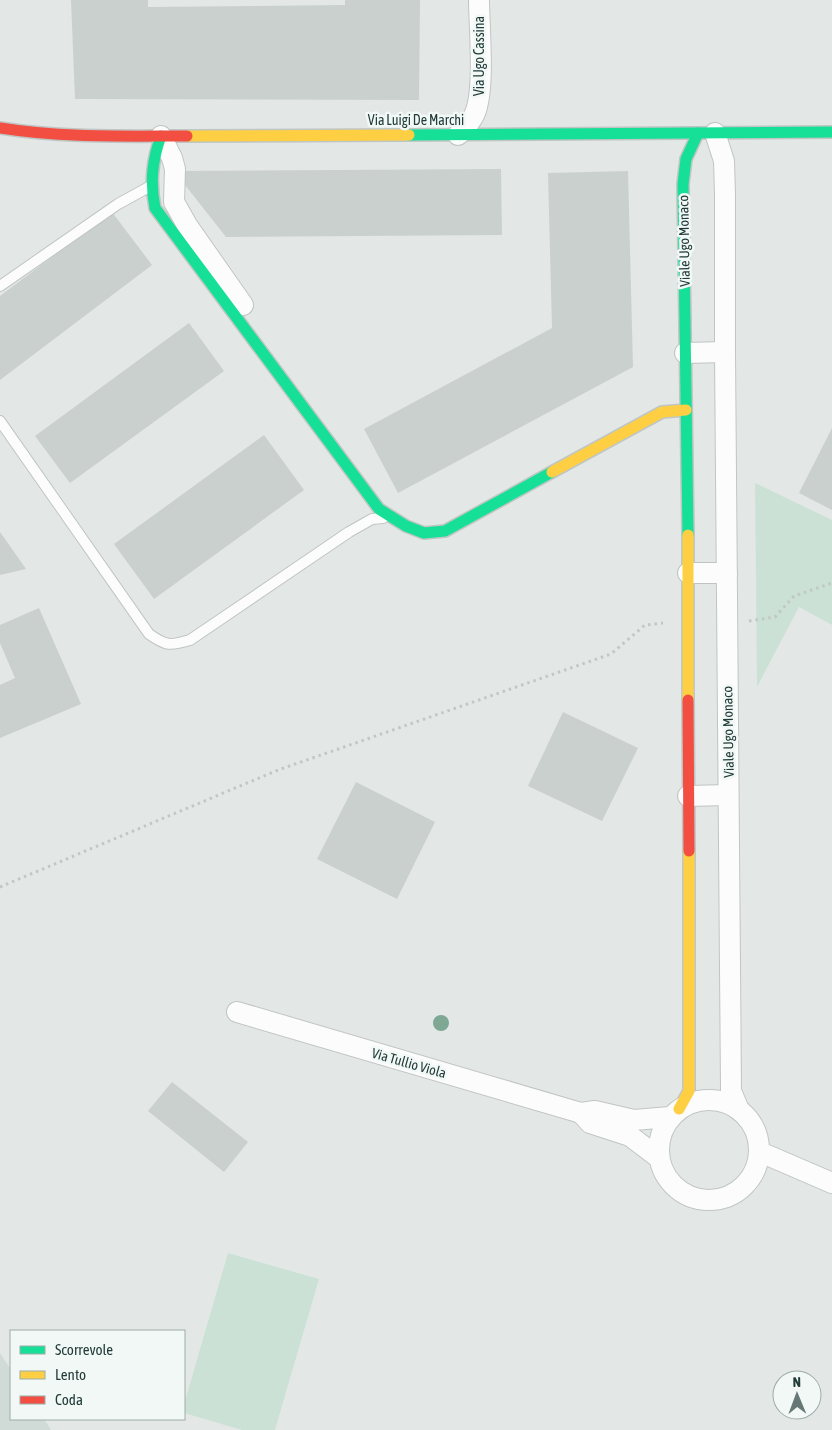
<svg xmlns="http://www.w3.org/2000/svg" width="832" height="1430" viewBox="0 0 832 1430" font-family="'Asap Condensed',sans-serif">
<rect width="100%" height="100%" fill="#e3e8e7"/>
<path fill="#d0dad7" d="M0 1353 11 1370V1419H44L51 1430H0Z"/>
<g fill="#cce1d6">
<path d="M755 483 832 520V625L799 607 757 687Z"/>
<path d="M228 1253 319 1279 275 1430H242L184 1413V1404Z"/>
</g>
<g fill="#cad0ce">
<path d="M71 0H148V7L345 5V0H420L419 100 75 99Z"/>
<path d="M501 169 502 235 226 237 174 171Z"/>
<path d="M628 171 633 367 398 493 364 429 552 328 548 173Z"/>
<path d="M112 212 152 265 0 380V296Z"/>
<path d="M189 323 224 371 70 483 35 436Z"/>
<path d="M832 428V510L799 493Z"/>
<path d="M264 435 304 490 154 599 114 544Z"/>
<path d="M0 532 26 569 0 575Z"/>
<path d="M39 608 81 704 0 738V685L15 678 0 643V625Z"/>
<path d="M563 712 638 748 602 821 528 786Z"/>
<path d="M356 782 435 822 397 899 317 859Z"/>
<path d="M172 1082 248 1142 224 1172 148 1111Z"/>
</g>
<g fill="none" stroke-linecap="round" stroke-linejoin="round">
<g stroke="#c0c5c4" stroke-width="12">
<g id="lane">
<path d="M0 286 118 204 149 187"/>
<path d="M0 421 149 634C166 646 170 646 190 640L349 532 372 519 383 518"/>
</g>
</g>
<g stroke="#c0c5c4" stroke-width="22">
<g id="street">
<path d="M715 133 724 161 725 194V352L731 1091 739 1110"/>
<path d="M458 135C463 130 469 124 473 117 486 96 479 27 479 0"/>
<path d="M161 136 172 158 175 169 174 202 187 225 243 305"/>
<path d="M685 353 725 352"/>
<path d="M688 573H727"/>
<path d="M688 796 728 795"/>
<path d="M237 1012 581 1113 595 1111 634 1120 670 1117"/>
<circle cx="709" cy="1150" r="50"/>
<path d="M581 1113 590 1123 630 1136 659 1158"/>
<path d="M760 1152 832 1183"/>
</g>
</g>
<g stroke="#bfc6c4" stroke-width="14">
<g id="fast">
<path d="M409 135 832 132"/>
<path d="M161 136C152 161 150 182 155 208L379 509 406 526 424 533 445 531 552 472"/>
<path d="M688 535 683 184 686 159 698 133"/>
</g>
</g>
<g stroke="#bfc6c4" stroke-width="14">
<g id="slow">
<path d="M187 136 409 135"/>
<path d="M552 472 662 412 686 410"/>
<path d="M688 535V700"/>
<path d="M679 1109 689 1091V851"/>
</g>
</g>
<g stroke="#bfc6c4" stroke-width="14">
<g id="jam">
<path d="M0 128C62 138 124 136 187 136"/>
<path d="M688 700 689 851"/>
</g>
</g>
<g stroke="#c0c8c7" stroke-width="3" stroke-dasharray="2.5 4" stroke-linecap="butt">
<path d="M749 621 775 617 794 596 832 583"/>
<path d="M0 887 278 770 611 654 645 625 663 623"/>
</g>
<use href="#lane" stroke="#fbfcfb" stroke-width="10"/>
<use href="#street" stroke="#fbfcfb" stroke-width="20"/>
<use href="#fast" stroke="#16e098" stroke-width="11"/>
<use href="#slow" stroke="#ffcf43" stroke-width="11"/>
<use href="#jam" stroke="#f24e42" stroke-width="11"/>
</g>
<circle fill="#7ea794" cx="441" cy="1023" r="8"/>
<g text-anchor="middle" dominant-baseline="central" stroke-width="5" stroke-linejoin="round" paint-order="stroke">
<g font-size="14" fill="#213b38" stroke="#f1f8f5">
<text transform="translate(479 56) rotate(-90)">Via Ugo Cassina</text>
<text x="416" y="120">Via Luigi De Marchi</text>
<text transform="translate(684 241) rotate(-91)">Viale Ugo Monaco</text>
<text transform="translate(728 732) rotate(-91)">Viale Ugo Monaco</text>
<text transform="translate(409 1063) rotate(16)">Via Tullio Viola</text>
</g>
</g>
<rect x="10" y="1330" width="175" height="90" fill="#f1f8f5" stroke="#9eaca9"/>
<rect x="20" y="1346" width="25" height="8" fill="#16e098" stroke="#9eaca9"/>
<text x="55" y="1355" font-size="15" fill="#213b38">Scorrevole</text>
<rect x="20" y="1371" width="25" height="8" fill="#ffcf43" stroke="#9eaca9"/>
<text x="55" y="1380" font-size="15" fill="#213b38">Lento</text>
<rect x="20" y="1396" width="25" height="8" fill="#f24e42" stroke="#9eaca9"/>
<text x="55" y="1405" font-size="15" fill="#213b38">Coda</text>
<g transform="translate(797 1395) rotate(359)"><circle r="24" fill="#f1f8f5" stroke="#9eaca9"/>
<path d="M0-4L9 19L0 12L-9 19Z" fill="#657875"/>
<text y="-8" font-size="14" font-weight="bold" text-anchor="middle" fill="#213b38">N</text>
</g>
</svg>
